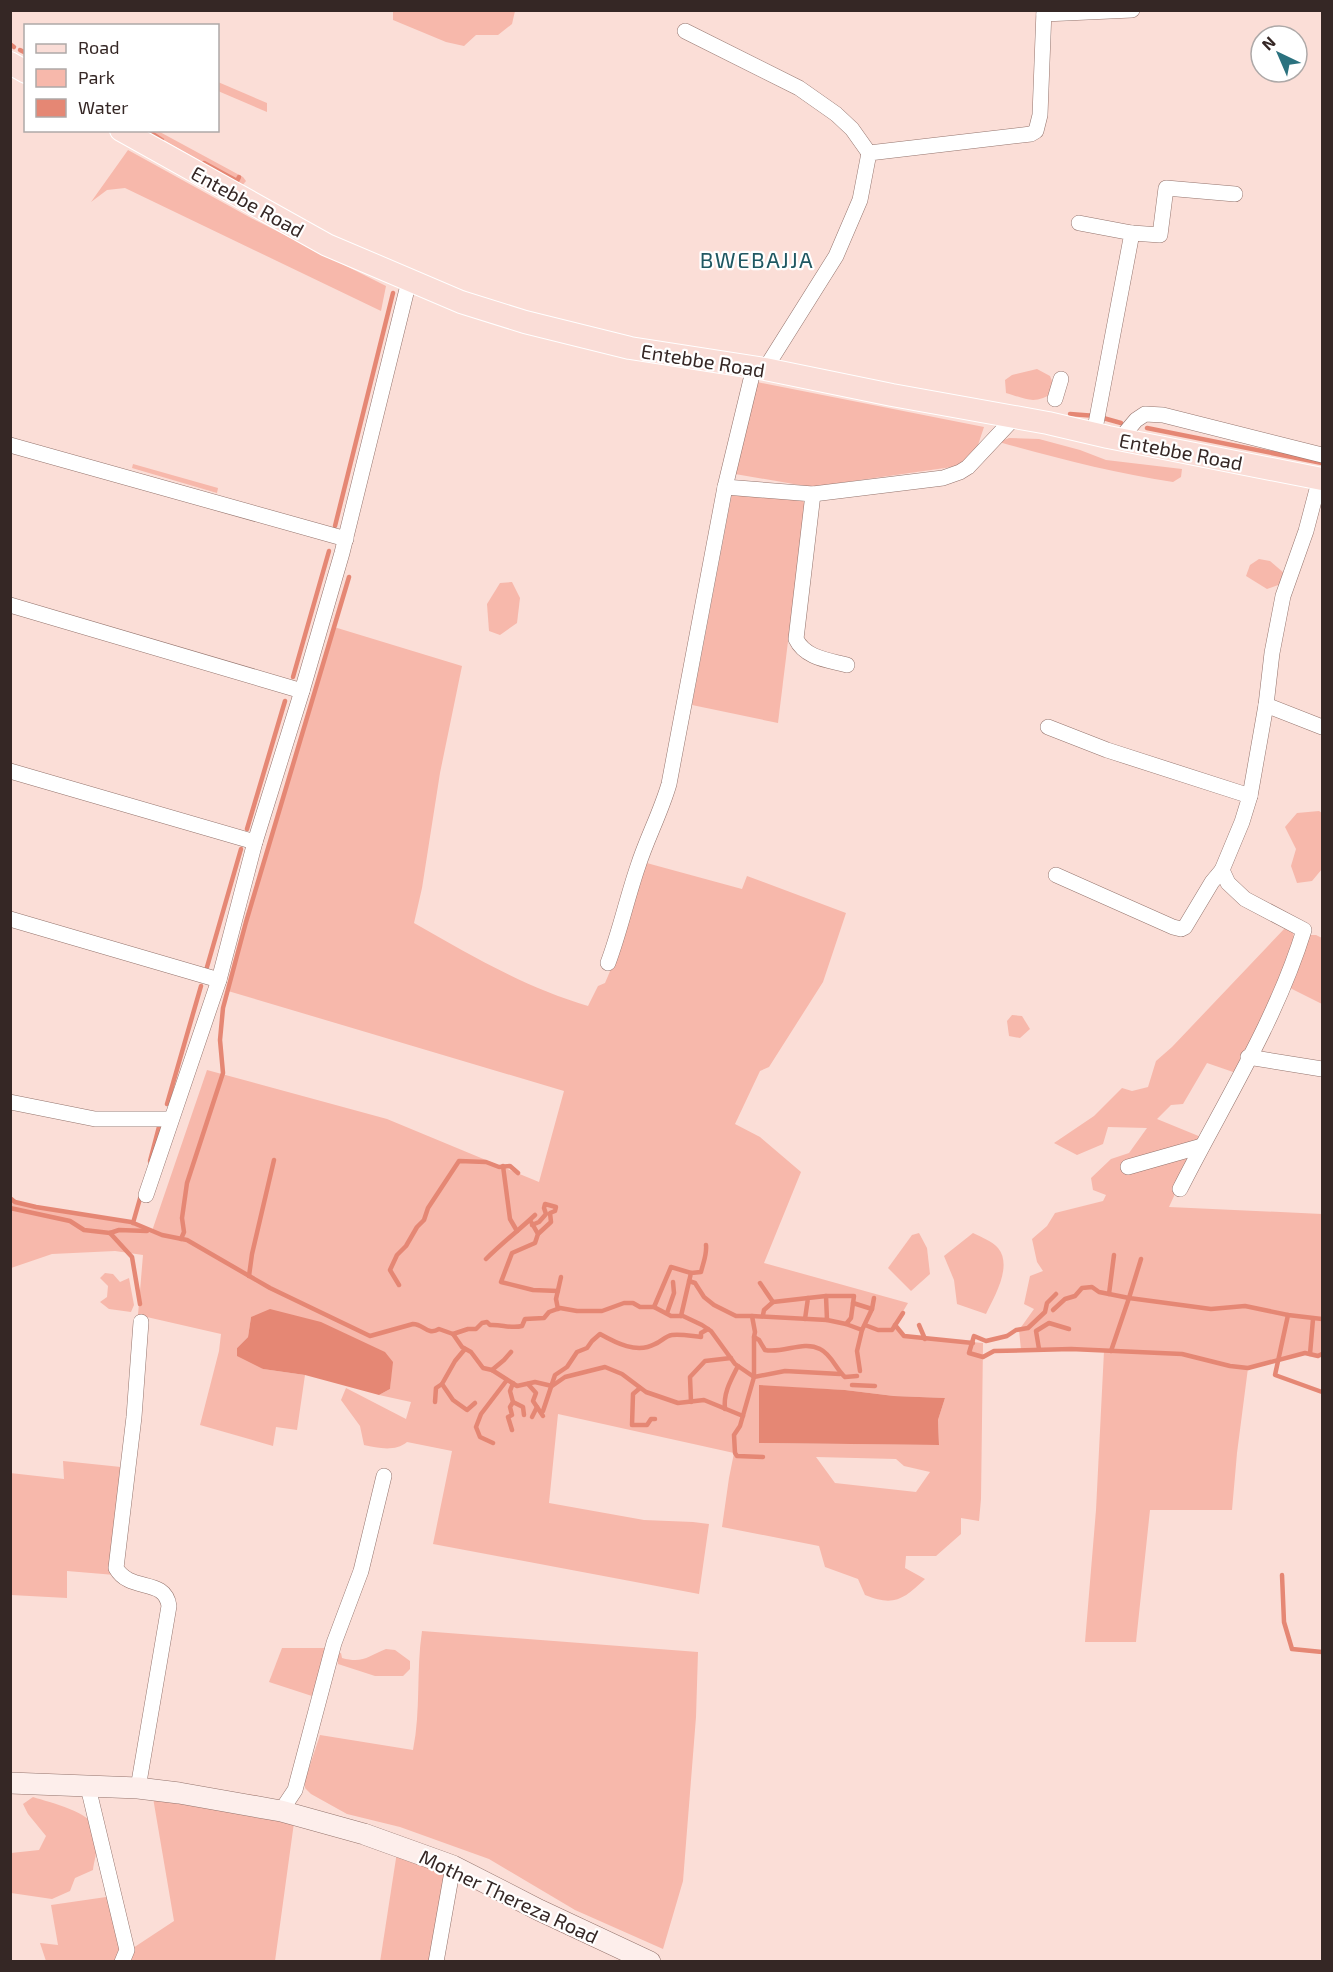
<svg xmlns="http://www.w3.org/2000/svg" width="1333" height="1972" viewBox="0 0 1333 1972" font-family="'Exo 2',sans-serif">
<rect width="100%" height="100%" fill="#fbded7"/>
<g fill="#f7b8ab" fill-rule="evenodd">
<path d="M393 11V10L515 11 512 24 498 35H476L464 46 446 42 393 20Z"/>
<path d="M218 82 267 103V112L218 91Z"/>
<path d="M147 131H158L243 177 246 181 241 187 236 181Z"/>
<path d="M128 150 251 218 386 286 381 311 125 188 107 190 91 202Z"/>
<path d="M1037 369 1050 376 1056 391C1034 405 1030 400 1006 393L1005 380 1012 375Z"/>
<path d="M757 382 984 427 978 445 959 466 811 487 735 474Z"/>
<path d="M1009 438 1039 439 1080 450 1106 460 1182 469 1181 477 1173 482C1114 473 1056 458 999 442Z"/>
<path d="M133 464 218 488 217 493 132 468Z"/>
<path d="M733 488 795 495 805 503 778 723 692 705Z"/>
<path d="M1259 559 1270 561 1284 573 1281 584 1267 589 1246 576 1250 565Z"/>
<path d="M512 582 520 598 517 623 500 635 489 631 487 604 500 583Z"/>
<path d="M334 627 462 666 440 773 422 888 414 923C470 955 526 988 588 1006L598 986 605 983 620 948 643 862 742 889 747 876 846 913 823 982 769 1067 760 1071 735 1124 760 1137 801 1172 764 1263 908 1303 895 1325 904 1336 983 1343 981 1499 979 1521 961 1518V1534L936 1556H906L905 1568 925 1579C904 1599 894 1607 865 1595L858 1579 825 1567 819 1546 722 1527 729 1478 734 1453 558 1414 549 1503 644 1520 693 1522 709 1524 699 1594 433 1544 452 1451 407 1442C395 1452 378 1448 364 1445L360 1426 341 1400 346 1388 406 1419 411 1402 379 1395 390 1389 392 1362 251 1317 248 1337 237 1348 263 1369 305 1375 297 1430 276 1427 273 1446 200 1425 219 1351 221 1334 138 1315 143 1255 115 1251 52 1254 11 1268 10 1198C23 1207 41 1208 56 1210 88 1216 121 1219 152 1231L207 1070 387 1119 539 1182 564 1091 228 991 246 922ZM759 1386 845 1390 894 1396 945 1398 938 1420 939 1445 759 1443ZM816 1457 896 1459 904 1466 930 1472 916 1492 835 1483Z"/>
<path d="M1319 811 1322 813V869L1312 881 1297 883 1291 866 1296 849 1285 827 1297 813Z"/>
<path d="M1286 927 1293 930 1295 950 1236 1073 1207 1063 1183 1104 1171 1105 1157 1119 1201 1137 1169 1207 1322 1214V1354L1318 1356 1305 1353 1248 1368 1237 1453 1232 1510H1150L1136 1642H1085L1096 1510 1104 1351 1071 1349 1021 1350 1019 1330 1034 1309 1024 1304 1030 1276 1043 1271 1037 1262 1032 1239 1047 1226 1055 1213 1103 1201 1106 1195 1093 1190 1091 1178 1111 1159 1129 1153 1147 1128 1108 1127 1103 1144 1077 1155 1054 1143 1094 1116 1122 1088 1132 1091 1148 1087 1156 1061 1172 1047Z"/>
<path d="M1307 935H1316L1322 938V1004L1286 986Z"/>
<path d="M1012 1015 1022 1016 1030 1029 1020 1038 1009 1036 1007 1021Z"/>
<path d="M919 1233 927 1248 930 1274 911 1291 888 1268 912 1235Z"/>
<path d="M973 1233C981 1237 992 1241 998 1248 1013 1266 994 1297 986 1314L957 1304 954 1280 944 1256Z"/>
<path d="M105 1273 113 1274 120 1282 129 1278 134 1305 131 1312 109 1309 100 1302 107 1297 108 1286 100 1278Z"/>
<path d="M63 1461 121 1467 115 1575 67 1571V1598L11 1595 10 1473 64 1479Z"/>
<path d="M422 1631 698 1652 696 1717 683 1881 663 1949 575 1910 489 1859 400 1827 347 1814 311 1794 305 1788V1780L320 1735 413 1750C421 1710 416 1670 422 1631Z"/>
<path d="M282 1648H329L315 1697 269 1682Z"/>
<path d="M386 1649 395 1650 410 1661V1669L403 1676H375L338 1664 337 1654 341 1653 342 1658C363 1664 368 1656 386 1649Z"/>
<path d="M151 1786 255 1795 296 1808 275 1961 127 1962 130 1950 174 1921Z"/>
<path d="M33 1797C51 1803 91 1811 98 1832 100 1840 94 1861 93 1870L75 1878 70 1891 52 1899 11 1893V1853L39 1850 46 1836 28 1814 23 1804Z"/>
<path d="M399 1839 452 1857 432 1961 380 1962Z"/>
<path d="M113 1896 120 1953 116 1961H46L40 1943 58 1945 51 1905Z"/>
</g>
<g fill="#e58774">
<path d="M270 1309 321 1322 385 1352 393 1362 390 1389 379 1395 305 1375 263 1369 237 1356V1348L248 1337 251 1317Z"/>
<path d="M759 1385 845 1390 894 1396 945 1398 938 1420 939 1445 759 1443Z"/>
</g>
<g fill="none" stroke-linecap="round" stroke-linejoin="round">
<g stroke="#e58774" stroke-width="4.5">
<path d="M10 44 14 47"/>
<path d="M20 50 26 53"/>
<path d="M147 130 162 140"/>
<path d="M204 163 237 181 239 177"/>
<path d="M1070 414 1096 416 1121 423"/>
<path d="M1147 428 1322 463"/>
<path d="M335 526 393 293"/>
<path d="M293 677 329 551"/>
<path d="M247 829 285 701"/>
<path d="M207 967 241 849"/>
<path d="M167 1104 201 986"/>
<path d="M150 1161 160 1123"/>
<path d="M503 1166 510 1219 517 1231"/>
<path d="M10 1198 15 1202 36 1207 131 1222 162 1235 187 1240 270 1288 370 1336 413 1324C424 1324 427 1336 439 1329L453 1334 462 1347 471 1352 483 1368 492 1370 517 1386 535 1382 552 1386 565 1377 605 1367 622 1374 646 1392 678 1403 704 1400 743 1416"/>
<path d="M10 1208 70 1221 84 1230 110 1233 119 1230 147 1231"/>
<path d="M530 1220 538 1234 535 1243 512 1253 501 1282 533 1290 558 1291"/>
<path d="M133 1223 141 1195"/>
<path d="M532 1225 539 1222 546 1214 544 1208 545 1204 556 1207 555 1211 550 1213 551 1222 538 1234"/>
<path d="M110 1233 132 1257 140 1304"/>
<path d="M181 1239 184 1232 182 1218 187 1183 223 1073 220 1040 223 1008 246 922 349 577"/>
<path d="M486 1259C502 1243 519 1230 535 1215"/>
<path d="M1141 1259 1129 1298 1211 1309 1245 1306 1288 1315 1322 1319"/>
<path d="M249 1276 252 1254 274 1160"/>
<path d="M689 1281 695 1283 704 1297 714 1305 736 1316H752L755 1332 754 1337"/>
<path d="M760 1283 773 1302 764 1310 763 1315"/>
<path d="M399 1285 390 1270 397 1255 406 1246 417 1227 424 1220 428 1208 459 1161 486 1162 499 1167 510 1166 518 1173"/>
<path d="M1056 1294 1047 1303 1045 1312 1028 1328 1016 1330 1007 1336 986 1341 974 1336 969 1353 983 1357 994 1351 1071 1349 1182 1354 1230 1366 1248 1368 1305 1353 1318 1356 1322 1354"/>
<path d="M1109 1294 1114 1255"/>
<path d="M773 1302 808 1298"/>
<path d="M853 1303 872 1309"/>
<path d="M654 1307 671 1267 691 1273"/>
<path d="M558 1309 556 1299 561 1277"/>
<path d="M1053 1310 1065 1299 1075 1296 1082 1288 1092 1287 1099 1292 1129 1298 1111 1351"/>
<path d="M667 1313 674 1293 673 1282"/>
<path d="M1288 1315 1275 1375 1322 1392"/>
<path d="M681 1316 691 1273 701 1272C703 1263 707 1255 706 1245"/>
<path d="M752 1316 827 1320 826 1296"/>
<path d="M805 1319 808 1298 826 1296H854L851 1318 846 1324 827 1320"/>
<path d="M846 1324 862 1330 872 1309 874 1298"/>
<path d="M865 1325 878 1330H892L903 1313"/>
<path d="M895 1325 904 1336 973 1343"/>
<path d="M919 1325 925 1339"/>
<path d="M453 1334 468 1329H476L482 1323 487 1322 490 1325C501 1324 511 1329 522 1326L525 1319 544 1318 549 1312 560 1308 577 1311H602L624 1303H633L640 1307H654L671 1316H683L702 1325 711 1331 735 1364 754 1377V1337L759 1340 765 1350C783 1354 803 1340 820 1349 831 1354 836 1369 845 1377L857 1376"/>
<path d="M465 1349 455 1361 442 1384 453 1400 467 1410 475 1403"/>
<path d="M1039 1349 1036 1331 1049 1323 1069 1329"/>
<path d="M1310 1354 1313 1319"/>
<path d="M492 1370 504 1360 511 1352"/>
<path d="M860 1371 857 1351 862 1330"/>
<path d="M528 1384 536 1393 533 1401 543 1416"/>
<path d="M852 1385 875 1386"/>
<path d="M640 1388 633 1394 632 1425H647L651 1419H655"/>
<path d="M435 1402 436 1388 442 1384"/>
<path d="M513 1402 523 1407 524 1415"/>
<path d="M691 1402 690 1377 705 1361 731 1358"/>
<path d="M725 1409C723 1393 731 1380 738 1366"/>
<path d="M543 1411 555 1375 567 1367 577 1352 587 1348 592 1341 600 1334C616 1343 637 1354 655 1344 661 1342 665 1336 672 1335 682 1334 691 1336 701 1337V1333L708 1329"/>
<path d="M532 1417 537 1407"/>
<path d="M512 1430 508 1417 512 1415 510 1407 513 1402 510 1391 513 1383"/>
<path d="M493 1443 480 1437 476 1427 481 1414 507 1380"/>
<path d="M763 1457 737 1456 735 1453 734 1435 740 1426 754 1377 785 1371 840 1374"/>
<path d="M1282 1575 1284 1622 1292 1649 1322 1652"/>
</g>
<g stroke="#94746d" stroke-width="16">
<g id="street">
<path d="M1044 14 1132 10"/>
<path d="M685 31 799 88 836 114 852 129 869 153"/>
<path d="M1079 223 1132 233 1094 434"/>
<path d="M1132 233 1160 235 1166 188 1235 194"/>
<path d="M765 369 836 256 860 200 869 153 1031 134 1036 131 1040 115 1044 10"/>
<path d="M1055 399 1061 379"/>
<path d="M1120 439 1136 420 1145 414 1163 415 1322 455"/>
<path d="M10 445 346 539"/>
<path d="M725 487 813 494 943 478 960 472 968 467 1014 418"/>
<path d="M813 494 796 639C805 658 828 660 847 665"/>
<path d="M10 605 302 691"/>
<path d="M1266 705 1322 727"/>
<path d="M1048 727 1107 750 1250 796"/>
<path d="M10 771 255 842"/>
<path d="M1056 875 1173 927 1181 929 1185 927 1212 882 1222 870"/>
<path d="M10 919 219 980"/>
<path d="M608 963C620 931 627 898 638 866 647 838 661 812 669 784L725 487 754 367"/>
<path d="M1248 1057 1322 1069"/>
<path d="M10 1102 95 1119H171"/>
<path d="M1128 1167 1202 1146"/>
<path d="M1180 1189C1223 1104 1276 1021 1304 930L1245 899 1228 883 1222 870 1242 822 1250 796 1266 705 1272 653 1283 596 1306 531 1320 478"/>
<path d="M146 1195 219 980 255 842 302 691 342 553 409 281"/>
<path d="M88 1787 127 1950 122 1962"/>
<path d="M138 1788 169 1606C165 1577 130 1593 116 1568L134 1417 141 1322"/>
<path d="M281 1811 295 1790 334 1643 361 1571 384 1476"/>
<path d="M436 1962 453 1866"/>
</g>
</g>
<g stroke="#94746d" stroke-width="22">
<path id="secondary" d="M10 1783 138 1788 179 1793 281 1811 364 1834 453 1866 539 1910 650 1962"/>
</g>
<g stroke="#fff" stroke-width="24">
<g id="primary">
<path d="M10 63 26 72"/>
<path d="M121 130 327 245 461 302 525 322 630 348 765 369 892 395 1048 423 1108 437 1322 479"/>
</g>
</g>
<use href="#street" stroke="#fff" stroke-width="15"/>
<use href="#secondary" stroke="#fdeeeb" stroke-width="21"/>
<use href="#primary" stroke="#faddd7" stroke-width="22"/>
</g>
<g text-anchor="middle" dominant-baseline="central" stroke-width="4.5" stroke-linejoin="round" paint-order="stroke">
<g font-size="20" fill="#352725" stroke="#fff">
<text transform="translate(248 201) rotate(29)">Entebbe Road</text>
<text transform="translate(703 360) rotate(9)">Entebbe Road</text>
<text transform="translate(1181 451) rotate(11)">Entebbe Road</text>
<text transform="translate(509 1896) rotate(25)">Mother Thereza Road</text>
</g>
<g font-size="22" letter-spacing="1.5" fill="#205862" stroke="#fff">
<text x="757" y="259">BWEBAJJA</text>
</g>
</g>
<rect width="1333" height="1972" fill="none" stroke="#352725" stroke-width="24"/>
<rect x="24" y="24" width="195" height="108" fill="#ffffff" stroke="#aea9a8" stroke-width="1.5"/>
<rect x="36" y="44" width="30" height="9" fill="#faddd7" stroke="#aea9a8" stroke-width="1.5"/>
<text x="78" y="54" font-size="18" fill="#352725">Road</text>
<rect x="36" y="69" width="30" height="18" fill="#f7b8ab" stroke="#aea9a8" stroke-width="1.5"/>
<text x="78" y="84" font-size="18" fill="#352725">Park</text>
<rect x="36" y="99" width="30" height="18" fill="#e58774" stroke="#aea9a8" stroke-width="1.5"/>
<text x="78" y="114" font-size="18" fill="#352725">Water</text>
<g transform="translate(1279 54) rotate(316)"><circle r="28" fill="#ffffff" stroke="#aea9a8" stroke-width="1.5"/>
<path d="M0-4.5L10 22L0 15L-10 22Z" fill="#2b727f"/>
<text y="-9" font-size="16" font-weight="bold" text-anchor="middle" fill="#352725">N</text>
</g>
</svg>
